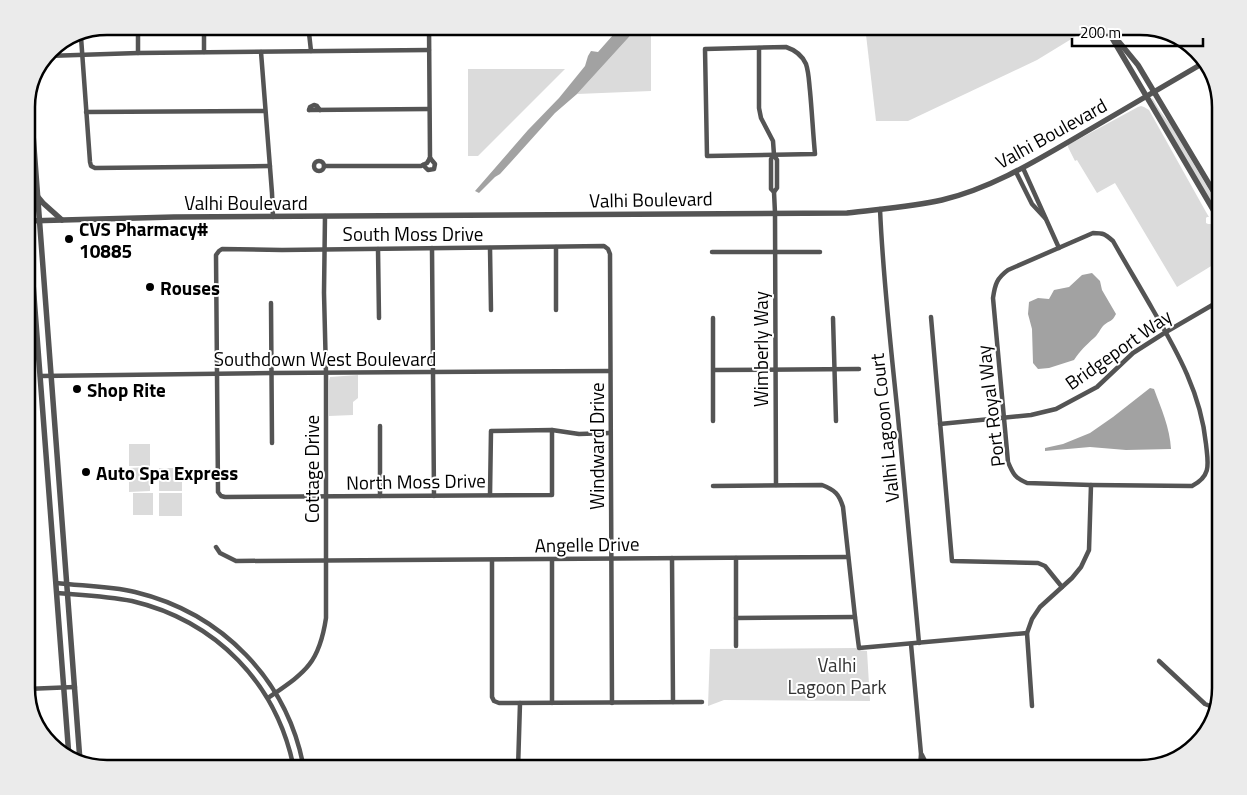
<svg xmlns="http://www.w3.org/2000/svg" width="1247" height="795" viewBox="0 0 1247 795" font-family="'Titillium Web',sans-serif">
<rect width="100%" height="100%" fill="#fff"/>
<g fill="#dbdbdb">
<path d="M493 26H569L564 32 490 36 489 30Z"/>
<path d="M639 26H651V91L577 94Z"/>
<path d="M865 26H1090L1091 27 1037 60 908 121H876Z"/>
<path d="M468 69H565L478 156H468Z"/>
<path d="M1151 98 1153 99 1160 111 1170 124 1221 210V223Z"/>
<path d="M1141 106 1144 107 1149 110 1206 212 1209 217H1207L1206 218V223L1208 224H1212V222L1221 235V260L1177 287 1115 183 1097 193 1077 160 1075 161 1068 147V145L1138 107Z"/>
<path d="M358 375V398L353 402V415L329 416V381L330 377Z"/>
<rect x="129" y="444" width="21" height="22"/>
<path d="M150 467V491L129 492V468Z"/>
<rect x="159" y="468" width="23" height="23"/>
<rect x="133" y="493" width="20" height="22"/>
<rect x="159" y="493" width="23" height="23"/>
<path d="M856 648 858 650 867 651 870 701 724 700 708 706 710 649Z"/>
</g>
<g fill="#a2a2a2">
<path d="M621 26H639L577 94 555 113 500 174 495 177 479 193 475 191 528 130 559 98 585 66 588 56 591 51 598 52Z"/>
<path d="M1092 273 1100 281 1102 290 1116 314C1112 322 1110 320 1104 325 1100 329 1098 335 1094 338 1086 345 1080 351 1074 360L1049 368 1038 369 1033 363 1032 329 1028 314 1029 302 1038 298 1049 299 1054 290 1069 287 1082 275Z"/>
<path d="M1150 388 1154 389C1161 408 1170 428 1171 449L1126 450 1090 447 1045 451V448L1063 444 1090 433 1113 417Z"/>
</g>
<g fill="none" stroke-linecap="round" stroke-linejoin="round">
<g stroke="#545454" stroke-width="4.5">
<path d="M138 26V53"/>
<path d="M204 26V52"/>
<path d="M306 26 309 33 311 51"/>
<path d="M429 26 430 158"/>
<path d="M81 37 90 162 91 166 95 168 270 166"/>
<path d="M786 47C795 50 802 55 806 64 809 73 809 83 810 91 812 112 813 133 815 154L707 156 705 49Z"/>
<path d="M759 48V108L761 118 773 141 774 155 777 160V188L774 192"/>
<path d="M261 52 272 193 273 217"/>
<path d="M47 56 138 53 429 50"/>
<path d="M309 110 429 109"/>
<path d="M309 110 310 107 314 105 317 106 320 110"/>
<path d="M86 112 265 111"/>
<path d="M774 155 771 159V189L774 192 775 213 776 485"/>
<circle cx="319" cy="166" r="5"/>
<path d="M423 165 428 170 434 169 435 164 430 158"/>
<path d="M324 166H421L427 163 430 158"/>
<path d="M1023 168 1059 248"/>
<path d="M1016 172 1032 204 1045 218"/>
<path d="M880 209C883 279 891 348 898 417 905 492 912 568 919 643"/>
<path d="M1093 233C1104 233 1105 234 1113 241 1126 264 1140 287 1153 310 1178 353 1201 394 1206 444 1208 463 1212 476 1192 486L1091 485 1027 483C1015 478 1013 474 1008 462L993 298C995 284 997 278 1008 270Z"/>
<path d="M556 247V310"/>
<path d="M432 248 434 496"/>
<path d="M490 248 491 310"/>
<path d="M378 249 379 318"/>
<path d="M712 252H820"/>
<path d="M271 303 272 443"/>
<path d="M931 317 952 561 1038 563 1045 566 1062 587"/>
<path d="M713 318V421"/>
<path d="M833 318 836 421"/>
<path d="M714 370 859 369"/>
<path d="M40 376 272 373 610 371"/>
<path d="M940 424 1031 415 1056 409 1097 387 1133 353 1166 332 1221 300"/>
<path d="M380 426V496"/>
<path d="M552 430V495L225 497 221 496 218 492 216 255 219 251 222 249 282 250 604 246 608 249 610 254 612 703"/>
<path d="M713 486 822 485C835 490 839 494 843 507L855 617 859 648 1027 633"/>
<path d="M490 495 491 431 552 430 579 434 610 433"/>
<path d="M216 547 220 553 236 561 848 557"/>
<path d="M672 558 673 702"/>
<path d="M736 558V646"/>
<path d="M492 560V697L494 701 499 703 702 702"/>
<path d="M56 583C82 586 109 586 135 592 222 613 288 680 304 769"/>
<path d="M57 593C82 595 108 596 132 601 216 621 277 683 294 769"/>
<path d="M736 618 855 617"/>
<path d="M911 644 921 754 920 769"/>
<path d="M1159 661 1205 704 1215 708"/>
<path d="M26 689 75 687"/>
<path d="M268 698C304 673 319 665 326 618V373L324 293 325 216"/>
<path d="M552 703V560"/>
<path d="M1032 706 1027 633 1032 619 1040 607 1072 578 1081 567 1089 550 1091 485"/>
<path d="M922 755 929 769"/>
<path d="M518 769 520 703"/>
</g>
<g stroke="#545454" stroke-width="5.5">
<path d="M1105 26 1221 223"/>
<path d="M1110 31 1138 65 1221 204"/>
<path d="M30 94 80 761"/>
<path d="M26 191 69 757"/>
<path d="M38 197 43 203 62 220"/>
<path d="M26 221 174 217 847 213C879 209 911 207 942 200 988 189 1029 165 1070 141 1115 115 1160 88 1205 62"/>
</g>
</g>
<g fill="#000" stroke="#fff" stroke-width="2">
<circle cx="69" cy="239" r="5"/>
<circle cx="150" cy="287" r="5"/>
<circle cx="77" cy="389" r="5"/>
<circle cx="86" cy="472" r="5"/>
</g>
<g text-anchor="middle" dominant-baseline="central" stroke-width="4" stroke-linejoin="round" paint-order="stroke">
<g font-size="19" fill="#000" stroke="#fff">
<text transform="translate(1051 133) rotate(-29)">Valhi Boulevard</text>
<text transform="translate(651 199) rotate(-1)">Valhi Boulevard</text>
<text x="246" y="202">Valhi Boulevard</text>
<text x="413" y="233">South Moss Drive</text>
<text transform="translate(760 349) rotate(-90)">Wimberly Way</text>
<text transform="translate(1118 349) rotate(-35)">Bridgeport Way</text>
<text x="325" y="358">Southdown West Boulevard</text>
<text transform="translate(990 406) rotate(-97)">Port Royal Way</text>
<text transform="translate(884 428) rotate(-96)">Valhi Lagoon Court</text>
<text transform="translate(596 446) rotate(-90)">Windward Drive</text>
<text transform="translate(311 469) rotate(-90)">Cottage Drive</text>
<text transform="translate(416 481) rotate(-1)">North Moss Drive</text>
<text transform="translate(587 544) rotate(-1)">Angelle Drive</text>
</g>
<g font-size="19" font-weight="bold" fill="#000" stroke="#fff" text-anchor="start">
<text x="79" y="228">CVS Pharmacy#<tspan x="79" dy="22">10885</tspan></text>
<text x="160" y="287">Rouses</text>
<text x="87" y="389">Shop Rite</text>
<text x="96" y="472">Auto Spa Express</text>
</g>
<g font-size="19" fill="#323232" stroke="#fff">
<text x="837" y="664">Valhi<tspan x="837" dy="22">Lagoon Park</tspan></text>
</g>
</g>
<path d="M0 0H1247V795H0ZM107 35H1140A72 72 0 0 1 1212 107V688A72 72 0 0 1 1140 760H107A72 72 0 0 1 35 688V107A72 72 0 0 1 107 35Z" fill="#ebebeb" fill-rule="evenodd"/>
<path fill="none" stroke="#000" stroke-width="2.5" d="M107 35H1140A72 72 0 0 1 1212 107V688A72 72 0 0 1 1140 760H107A72 72 0 0 1 35 688V107A72 72 0 0 1 107 35Z"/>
<path d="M1072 38v8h131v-8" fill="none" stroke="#000000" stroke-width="2.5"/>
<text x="1080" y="38" font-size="15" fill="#000000" stroke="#ffffff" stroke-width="4" paint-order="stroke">200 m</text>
</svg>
